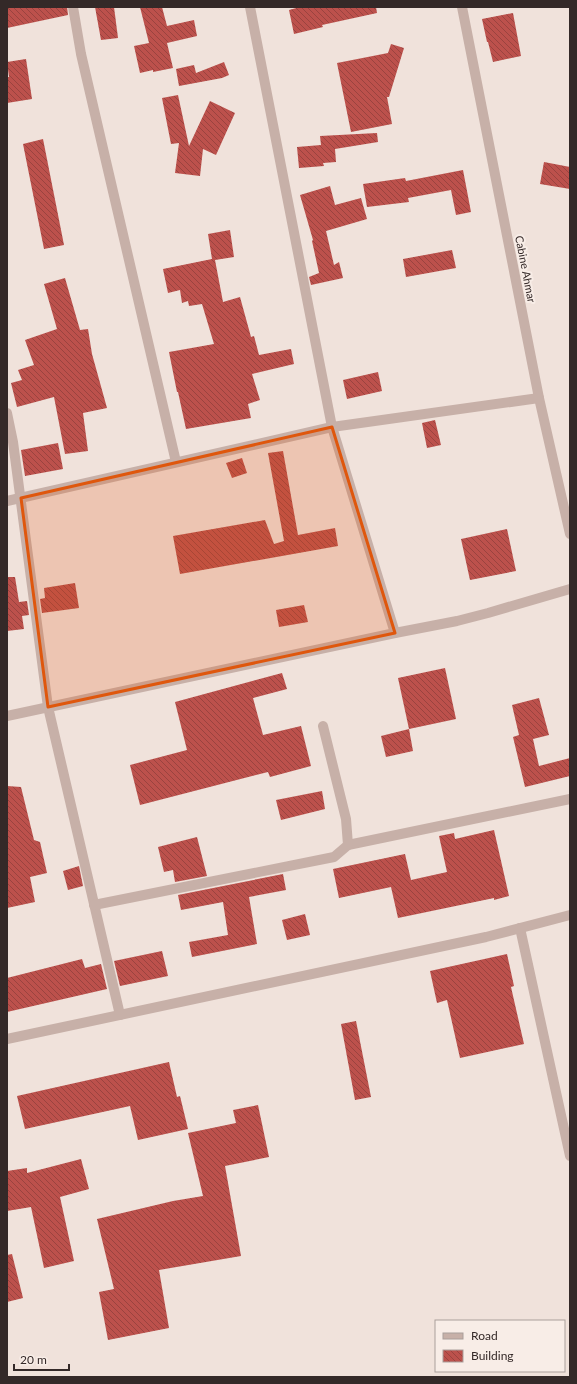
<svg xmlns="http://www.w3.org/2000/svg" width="577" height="1384" viewBox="0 0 577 1384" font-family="Lato,sans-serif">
<defs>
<pattern id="building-back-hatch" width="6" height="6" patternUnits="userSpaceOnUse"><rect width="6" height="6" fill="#bc514c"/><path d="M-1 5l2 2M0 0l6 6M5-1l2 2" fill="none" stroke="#9a433f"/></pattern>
</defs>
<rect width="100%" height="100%" fill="#f0e2db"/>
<g fill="url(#building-back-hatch)">
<path d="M7 7H67L68 15 7 28Z"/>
<path d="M95 7H114L118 38 101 40Z"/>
<path d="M140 7H162L167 26 194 20 197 36 167 43 173 68 153 72V70L140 73 134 46 149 43Z"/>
<path d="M300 7H376L377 13 322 25 323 27 294 34 289 10Z"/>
<path d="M513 13 521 56 493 62 488 42H487L482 19Z"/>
<path d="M391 44 404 48 389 97H387L392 124 351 132 337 63 388 53Z"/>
<path d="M26 59 32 99 7 103V77H9L7 62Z"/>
<path d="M224 62 229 75 222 78 179 86 176 69 194 65 196 73Z"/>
<path d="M178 95 189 146 210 101 235 113 216 155 203 149 200 176 175 173 179 143 171 144 162 98Z"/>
<path d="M377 133 378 142 335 149 336 162 323 163 324 166 299 168 297 147 321 145 320 136Z"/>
<path d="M43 139 64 245 44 249 23 144Z"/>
<path d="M544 162 570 167V189L540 184Z"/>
<path d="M463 170 471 212 456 215 451 190 408 198 409 202 367 207 363 184 405 178 406 181Z"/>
<path d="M330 186 335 205 361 198 367 219 326 231 334 265 339 262 343 278 311 285 309 277 319 273 312 241 313 240 300 195Z"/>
<path d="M230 230 234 257 215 260 223 302 240 297 251 337 254 336 259 355 291 349 294 364 252 374 260 400 248 404 251 418 186 429 178 392H177L169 352 214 344 202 304 189 306 188 301 182 303 180 290 168 293 163 269 212 259 208 234Z"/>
<path d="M452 250 456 268 406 277 403 259Z"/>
<path d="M65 278 80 330 88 329 92 354 107 408 83 413 88 451 65 454 54 397 17 407 11 383 22 380 18 370 34 365 25 340 57 329 44 284Z"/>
<path d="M378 372 382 391 347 399 343 380Z"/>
<path d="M435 420 441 445 427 448 422 423Z"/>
<path d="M58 443 63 469 25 476 21 450Z"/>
<path d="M283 451 298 535 335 528 338 546 180 574 173 536 265 520 274 544 284 541 268 453Z"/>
<path d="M242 458 247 473 232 478 226 463Z"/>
<path d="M507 529 516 571 470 580 461 539Z"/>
<path d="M7 577H15L19 602 27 601 29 615 22 616 24 629 7 631Z"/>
<path d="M75 583 79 608 42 613 40 599 45 598 44 588Z"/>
<path d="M304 605 308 622 279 627 276 610Z"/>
<path d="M445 668 456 719 409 729 398 678Z"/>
<path d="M282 673 287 689 253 698 263 735 301 726 311 766 270 777 268 772 140 805 130 765 187 750 175 702Z"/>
<path d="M539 698 549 735 533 739 539 766 570 758V776L525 787 513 737 519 735 512 705Z"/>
<path d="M409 729 413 751 386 757 381 736Z"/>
<path d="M7 786 21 787 34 840 40 842 47 873 30 877 35 902 7 908Z"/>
<path d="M322 791 325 809 281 820 276 800Z"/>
<path d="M494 830 509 896 494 900V898L398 918 391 887 339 898 333 869 405 854 411 880 447 872 439 836 454 833 455 839Z"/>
<path d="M197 837 207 876 175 882 173 870 164 872 158 847Z"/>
<path d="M79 866 83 886 68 890 63 871Z"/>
<path d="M283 874 286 890 249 897 257 944 192 957 189 942 228 935 223 902 181 910 178 895Z"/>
<path d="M305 914 310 935 287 940 282 920Z"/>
<path d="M162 951 168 976 120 986 114 961Z"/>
<path d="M507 954 514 986 511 987 524 1044 460 1058 447 1000 437 1003 430 971Z"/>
<path d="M82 959 85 968 101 964 107 989 7 1012V978Z"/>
<path d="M356 1021 371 1097 355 1100 341 1024Z"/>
<path d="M169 1062 177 1097 180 1096 188 1129 138 1140 130 1106 25 1129 17 1096Z"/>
<path d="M258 1105 269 1157 225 1166 241 1256 159 1270 169 1328 108 1340 99 1292 114 1289 97 1219 173 1201 203 1196 188 1133 236 1123 233 1110Z"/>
<path d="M81 1159 89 1189 60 1197 74 1261 44 1268 31 1207 7 1211V1171L27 1168V1173Z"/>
<path d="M12 1254 23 1298 7 1302V1255Z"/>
</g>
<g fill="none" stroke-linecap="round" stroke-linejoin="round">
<g stroke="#c7b0a8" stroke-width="10">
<path d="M73 7 81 54 176 462"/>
<path d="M250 7 332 427 395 633"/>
<path d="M462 7 539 398 570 534"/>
<path d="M7 413 13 442 48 707 120 1015"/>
<path d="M7 501 332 427 539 398"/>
<path d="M7 716 395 633 457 621 488 613 570 589"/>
<path d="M348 845 570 799"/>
<path d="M94 905 334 857 348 845 346 819 323 726"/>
<path d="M520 928 570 1156"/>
<path d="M7 1039 486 937 570 915"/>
</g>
</g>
<path fill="#df570d" fill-opacity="0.2" stroke="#df570d" stroke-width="3" stroke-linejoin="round" d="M332 427 395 633 48 707 21 498Z"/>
<g text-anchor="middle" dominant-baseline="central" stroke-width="4" stroke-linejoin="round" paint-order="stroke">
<g font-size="11" fill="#342928" stroke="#f8ede7">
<text transform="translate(526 269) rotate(79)">Cabine Ahmar</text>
</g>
</g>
<rect width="577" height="1384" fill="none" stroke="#342928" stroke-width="16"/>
<rect x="435" y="1320" width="130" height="52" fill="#f8ede7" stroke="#aa9f9b"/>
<rect x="443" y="1333" width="20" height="6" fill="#c7b0a8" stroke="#aa9f9b"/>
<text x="471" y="1340" font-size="12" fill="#342928">Road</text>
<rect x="443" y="1350" width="20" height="12" fill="url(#building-back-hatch)" stroke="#aa9f9b"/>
<text x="471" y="1360" font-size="12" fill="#342928">Building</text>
<path d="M14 1364v6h55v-6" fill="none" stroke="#342928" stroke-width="2"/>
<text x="20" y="1364" font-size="12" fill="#342928" stroke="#f8ede7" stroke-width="3" paint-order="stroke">20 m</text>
</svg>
